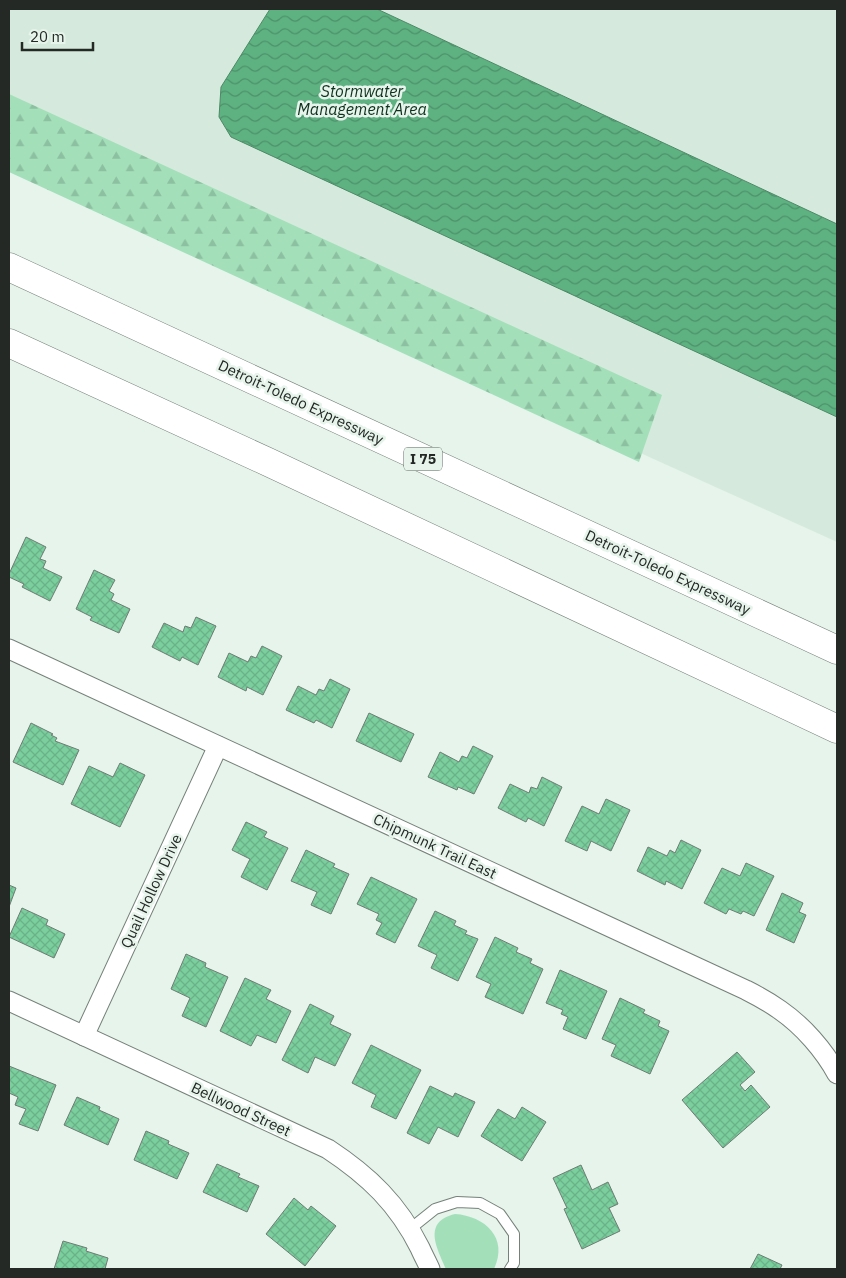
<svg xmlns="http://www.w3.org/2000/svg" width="846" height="1278" viewBox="0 0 846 1278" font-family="'IBM Plex Sans',sans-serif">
<defs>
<pattern id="forest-firs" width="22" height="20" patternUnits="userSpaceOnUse" patternTransform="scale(1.25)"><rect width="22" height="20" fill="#a3e0ba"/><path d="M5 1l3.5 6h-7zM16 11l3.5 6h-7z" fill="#8cc0a0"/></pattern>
<pattern id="water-waves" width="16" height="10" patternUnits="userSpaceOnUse" patternTransform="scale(1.25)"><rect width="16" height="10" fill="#5eb282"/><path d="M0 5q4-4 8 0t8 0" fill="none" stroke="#4d916a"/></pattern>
<pattern id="building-cross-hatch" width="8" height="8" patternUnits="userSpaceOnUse" patternTransform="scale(1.25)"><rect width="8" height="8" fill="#7bcf9e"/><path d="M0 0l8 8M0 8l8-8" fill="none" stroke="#6ab288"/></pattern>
</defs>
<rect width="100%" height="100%" fill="#e6f4eb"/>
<path fill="#d5eadc" d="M9 9H837V542L9 167Z"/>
<path fill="#a3e0ba" d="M455 1214C485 1216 509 1238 494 1269H446C437 1248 422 1222 455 1214Z"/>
<path fill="url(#forest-firs)" d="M9 94 662 395 639 462 9 172Z"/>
<path fill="url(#water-waves)" stroke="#4d8966" d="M270 9H377L837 224V417L231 137 219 117 221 87Z"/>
<g fill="url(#building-cross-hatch)" stroke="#6f7b73">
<path d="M26 537 46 547 40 559 46 561 43 568 62 577 50 601 22 587 24 584 9 577V574Z"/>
<path d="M94 570 115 580 109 591 114 594 111 600 130 609 119 633 90 620 92 617 76 609Z"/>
<path d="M196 617 216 626 198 665 182 657 180 661 152 647 164 623 183 632 185 626 191 628Z"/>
<path d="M262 646 282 656 263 695 247 687 246 691 218 677 229 653 248 662 251 656 256 658Z"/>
<path d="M330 679 350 689 332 728 316 720 314 723 286 710 298 686 316 695 319 689 324 691Z"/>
<path d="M369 713 414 734 401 762 356 741Z"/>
<path d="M31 723 53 734 51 735 57 738 55 741 79 750 63 785 13 762Z"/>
<path d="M473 746 493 756 474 794 458 787 457 790 428 777 440 752 459 762 462 756 467 758Z"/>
<path d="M120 763 145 775 120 827 71 804 89 766 113 777Z"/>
<path d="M542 777 562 787 544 826 528 818 526 822 498 808 510 784 529 793 531 787 537 789Z"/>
<path d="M606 799 630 810 611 851 591 841 587 851 565 841 582 806 599 814Z"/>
<path d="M246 822 267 832 264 837 288 848 267 890 241 877 250 859 232 850Z"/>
<path d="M681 840 701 850 682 889 666 881 665 885 637 871 648 847 667 856 670 850 675 853Z"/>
<path d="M306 850 335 864 333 867 349 874 331 914 311 905 317 892 291 881Z"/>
<path d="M746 863 774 876 754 916 743 911 741 914 729 909 726 914 704 903 722 868 740 876Z"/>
<path d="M371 877 417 899 395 943 376 934 382 923 376 920 379 914 357 904Z"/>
<path d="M9 885 16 888 9 907Z"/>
<path d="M782 893 803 903 799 912 806 915 794 943 766 930Z"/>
<path d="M22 908 48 920 46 925 65 934 54 958 9 937Z"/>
<path d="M435 911 456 921 454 925 467 931 465 934 478 939 458 981 431 968 437 955 418 946Z"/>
<path d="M495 937 518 948 516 952 532 959 530 963 543 969 523 1014 485 997 491 984 476 977Z"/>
<path d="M186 954 206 963 205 967 228 977 206 1027 182 1016 190 998 171 989Z"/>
<path d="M560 970 607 991 586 1039 563 1029 568 1017 561 1014 563 1010 546 1003Z"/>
<path d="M245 978 271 990 266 999 291 1011 276 1043 257 1035 251 1046 220 1031Z"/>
<path d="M620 998 645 1010 643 1013 660 1021 658 1026 669 1031 650 1074 611 1056 616 1045 602 1039Z"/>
<path d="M310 1004 334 1016 330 1024 351 1034 335 1066 315 1057 308 1073 282 1060Z"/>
<path d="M371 1045 421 1070 396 1119 371 1107 376 1095 352 1083Z"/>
<path d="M737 1052 755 1072 740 1085 745 1091 751 1085 770 1107 723 1148 682 1100Z"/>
<path d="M9 1066 56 1085 38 1131 19 1124 26 1109 15 1105 18 1097 9 1093Z"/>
<path d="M430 1086 453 1097 455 1093 475 1102 458 1137 438 1127 429 1144 407 1133Z"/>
<path d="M77 1097 100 1107 99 1110 119 1119 108 1145 64 1125Z"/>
<path d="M522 1107 546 1122 522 1161 481 1136 498 1109 515 1119Z"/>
<path d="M146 1131 169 1141 168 1144 189 1153 177 1179 134 1160Z"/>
<path d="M217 1164 240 1174 238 1177 259 1186 247 1212 203 1192Z"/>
<path d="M581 1165 592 1190 608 1182 618 1204 609 1208 620 1231 582 1249 564 1209 567 1208 553 1178Z"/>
<path d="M294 1198 308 1210 311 1206 336 1226 305 1266 266 1234Z"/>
<path d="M63 1241 87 1248 86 1251 108 1258 105 1269H54Z"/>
<path d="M758 1254 782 1265 780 1269H750Z"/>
</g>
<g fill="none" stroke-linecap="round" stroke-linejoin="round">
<g stroke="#758179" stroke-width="12">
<path id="service" d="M410 1229 435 1209 457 1202 480 1203 500 1214 514 1234V1263L510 1269"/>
</g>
<g stroke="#758179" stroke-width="21">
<g id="minor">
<path d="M9 649 746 990C758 996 770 1003 780 1010 803 1026 824 1050 837 1074"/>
<path d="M9 1001 328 1149C369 1176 398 1204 420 1248 423 1255 427 1262 430 1269"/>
<path d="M84 1036 218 746"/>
</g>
</g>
<g stroke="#758179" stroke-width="29">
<g id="motorway">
<path d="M9 267 837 650"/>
<path d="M9 343 268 462 837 729"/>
</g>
</g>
<use href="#service" stroke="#fff" stroke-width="10"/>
<use href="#minor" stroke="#fff" stroke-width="19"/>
<use href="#motorway" stroke="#fff" stroke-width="28"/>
</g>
<g text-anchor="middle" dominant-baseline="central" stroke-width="5" stroke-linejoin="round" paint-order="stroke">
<rect fill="#e6f4eb" stroke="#5e6661" stroke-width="1" x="404" y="447.5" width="38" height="23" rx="4"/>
<g font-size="14" font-weight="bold" fill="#242926">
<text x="423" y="459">I 75</text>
</g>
<g font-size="15" fill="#242926" stroke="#e6f4eb">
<text transform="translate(301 402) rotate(25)">Detroit-Toledo Expressway</text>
<text transform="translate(668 572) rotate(25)">Detroit-Toledo Expressway</text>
<text transform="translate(435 846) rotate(25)">Chipmunk Trail East</text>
<text transform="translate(151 891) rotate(-65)">Quail Hollow Drive</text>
<text transform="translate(241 1109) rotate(25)">Bellwood Street</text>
</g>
<g font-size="16" font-style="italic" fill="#0c311d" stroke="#e6f4eb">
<text x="362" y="91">Stormwater<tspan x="362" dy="18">Management Area</tspan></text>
</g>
</g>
<rect width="846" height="1278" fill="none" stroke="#242926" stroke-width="20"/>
<path d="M22 42v8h71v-8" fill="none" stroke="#242926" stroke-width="2.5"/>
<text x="30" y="42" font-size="15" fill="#242926" stroke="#e6f4eb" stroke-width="4" paint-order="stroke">20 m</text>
</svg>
